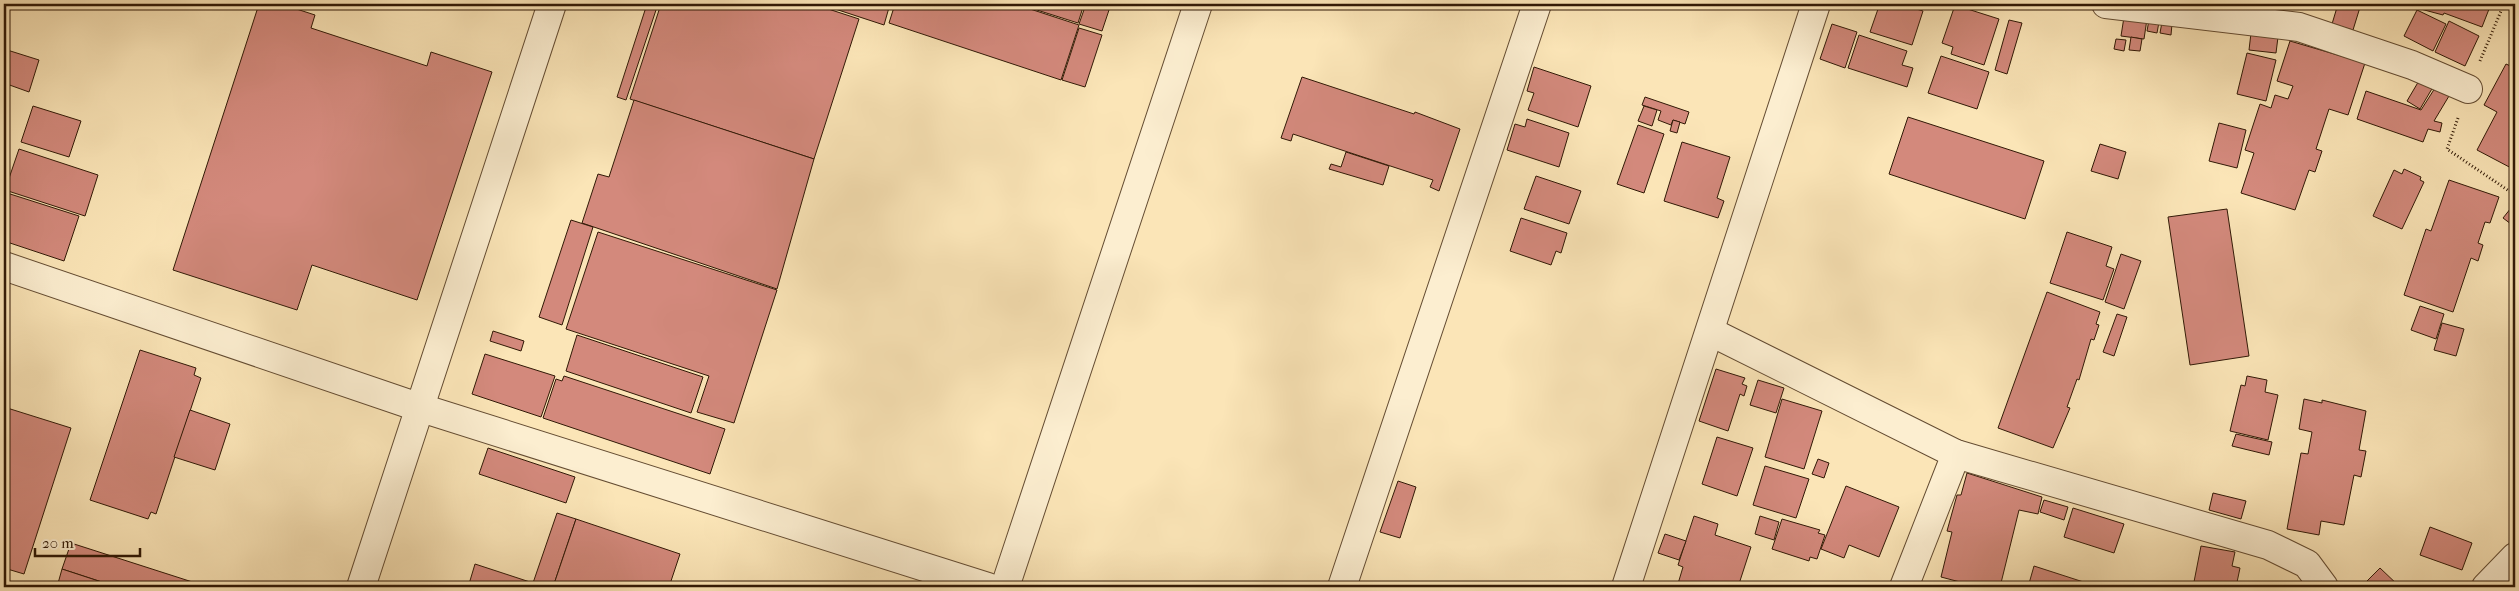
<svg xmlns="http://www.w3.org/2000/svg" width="2519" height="591" viewBox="0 0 2519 591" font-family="'IM FELL French Canon',serif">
<rect width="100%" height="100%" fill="#fbe5b7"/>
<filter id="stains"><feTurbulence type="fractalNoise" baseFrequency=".004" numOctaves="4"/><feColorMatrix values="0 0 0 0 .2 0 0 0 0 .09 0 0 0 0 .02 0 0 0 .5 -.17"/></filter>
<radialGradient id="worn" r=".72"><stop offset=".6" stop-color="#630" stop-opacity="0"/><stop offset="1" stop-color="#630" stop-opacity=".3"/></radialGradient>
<g fill="#d3897c" stroke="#311906">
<path d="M259 4H281L315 15 311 28 427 66 431 52 492 72 417 300 312 265 297 310 173 270Z"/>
<path d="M647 4H658L626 100 617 97Z"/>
<path d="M661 4H813L859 19 814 159 630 99Z"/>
<path d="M820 4H890L884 25Z"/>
<path d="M895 4H1015L1079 25 1061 80 889 23Z"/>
<path d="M1018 4H1084L1078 23Z"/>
<path d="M1086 4H1111L1102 31 1079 24Z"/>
<path d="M1872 4H1900L1923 11 1912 45 1870 32 1878 9 1871 7Z"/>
<path d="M2338 4H2361L2353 30 2332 24Z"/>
<path d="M2402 4H2491L2482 27 2444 13 2443 15Z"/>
<path d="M1955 5 1999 19 1984 65 1951 54 1953 47 1942 43Z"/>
<path d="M2417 10 2446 24 2433 51 2404 36Z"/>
<path d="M2124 17 2147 19 2144 39 2121 36Z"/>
<path d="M2009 20 2022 23 2007 74 1995 70Z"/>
<path d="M2149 20 2159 22 2157 33 2147 31Z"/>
<path d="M2449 21 2479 36 2465 66 2435 52Z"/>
<path d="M2162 22 2172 24 2171 35 2160 33Z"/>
<path d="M1832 24 1857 32 1845 68 1820 59Z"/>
<path d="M1079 28 1102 35 1085 87 1062 80Z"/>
<path d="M2251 33 2278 37 2276 53 2249 50Z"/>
<path d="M1859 35 1907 51 1902 65 1913 68 1907 87 1848 68Z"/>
<path d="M2131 37 2142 39 2140 51 2129 50Z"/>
<path d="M2116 39 2126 40 2124 51 2114 49Z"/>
<path d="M2290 41 2365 63 2348 115 2329 109 2316 149 2322 151 2315 172 2309 170 2295 210 2241 193 2254 153 2245 150 2260 104 2271 108 2275 95 2288 99 2293 86 2277 81Z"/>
<path d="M4 49 39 60 29 92 4 83Z"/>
<path d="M2247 53 2276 60 2266 101 2237 94Z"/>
<path d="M1941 56 1989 72 1977 109 1928 93Z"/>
<path d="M2506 64 2515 68V170L2477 150 2497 112 2484 105Z"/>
<path d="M1534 67 1591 86 1578 127 1528 110 1534 93 1527 91Z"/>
<path d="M1302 77 1414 114 1415 112 1460 129 1439 191 1430 187 1433 180 1293 134 1291 141 1281 138Z"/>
<path d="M2420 79 2433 87 2420 109 2407 101Z"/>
<path d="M2435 88 2449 96 2434 121 2442 123 2440 132 2428 129 2423 142 2357 119 2366 91 2421 110Z"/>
<path d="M1645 97 1689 112 1685 124 1673 120 1671 125 1658 120 1661 111 1642 105Z"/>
<path d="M634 100 814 159 777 289 582 223 598 174 609 177Z"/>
<path d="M33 106 81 121 69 157 21 142Z"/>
<path d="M1644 106 1657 110 1652 126 1638 121Z"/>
<path d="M1908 117 2044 161 2025 219 1889 174Z"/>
<path d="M1527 119 1569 133 1559 167 1507 150 1515 124 1525 127Z"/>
<path d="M1673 120 1680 122 1677 133 1670 131Z"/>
<path d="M2219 123 2246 130 2237 168 2209 161Z"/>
<path d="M1638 125 1664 134 1644 193 1617 184Z"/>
<path d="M1682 142 1730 157 1717 198 1724 201 1718 218 1664 201Z"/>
<path d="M2100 144 2126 152 2118 179 2091 171Z"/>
<path d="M19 149 98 175 85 216 5 190Z"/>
<path d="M1346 152 1389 166 1383 185 1329 169 1331 164 1341 167Z"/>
<path d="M2404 169 2421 177 2420 180 2424 182 2402 229 2373 216 2394 170 2402 174Z"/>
<path d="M1536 176 1581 191 1569 224 1524 209Z"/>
<path d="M2449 180 2499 197 2490 223 2485 222 2478 243 2483 245 2478 261 2471 258 2453 312 2404 295 2426 229 2431 231Z"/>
<path d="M7 193 79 216 64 261 4 241V205Z"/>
<path d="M2511 208 2515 211V227L2503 218Z"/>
<path d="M2227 209 2249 356 2190 365 2168 217Z"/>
<path d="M1521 218 1567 233 1561 253 1556 251 1551 265 1510 251Z"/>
<path d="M571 220 593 227 562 325 539 317Z"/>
<path d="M598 232 777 290 734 423 697 412 709 376 566 329Z"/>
<path d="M2067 232 2112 247 2106 266 2114 269 2103 300 2050 283Z"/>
<path d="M2121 254 2141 261 2124 309 2105 302Z"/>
<path d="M2047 292 2100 312 2096 324 2099 325 2094 340 2091 339 2079 380 2077 379 2067 407 2070 408 2053 448 1998 428Z"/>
<path d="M2420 306 2444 314 2436 339 2411 330Z"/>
<path d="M2117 314 2127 317 2114 356 2103 352Z"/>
<path d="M2442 323 2464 329 2456 356 2434 350Z"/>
<path d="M493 331 524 341 521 351 490 341Z"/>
<path d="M577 335 703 377 691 413 566 371Z"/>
<path d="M140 350 196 368 194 375 201 378 156 514 151 512 148 519 90 500Z"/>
<path d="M485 354 555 376 541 417 472 394Z"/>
<path d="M1716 369 1745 378 1742 384 1747 386 1744 396 1740 394 1728 431 1699 421Z"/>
<path d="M564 376 725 429 710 474 543 418 556 379 562 381Z"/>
<path d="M2247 376 2267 380 2265 392 2278 395 2268 440 2230 431 2241 385 2245 386Z"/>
<path d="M1758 380 1784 388 1776 413 1750 405Z"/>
<path d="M1782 399 1822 411 1804 469 1765 457Z"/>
<path d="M2304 399 2322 403V400L2366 411 2359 450 2366 451 2361 477 2354 475 2344 525 2321 521 2319 535 2287 529 2301 453 2308 454 2312 432 2299 429Z"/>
<path d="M4 407 71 428 24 574 4 568Z"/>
<path d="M190 410 230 424 215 470 174 457Z"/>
<path d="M2236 434 2272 442 2269 455 2232 446Z"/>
<path d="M1717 437 1753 448 1737 496 1702 484Z"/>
<path d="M488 448 575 477 566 503 479 474Z"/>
<path d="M1818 459 1829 463 1824 478 1812 474Z"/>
<path d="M1765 466 1809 479 1796 518 1753 505Z"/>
<path d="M1967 473 2042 497 2038 514 2019 510 2000 587H1979L1941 577 1952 532 1947 531 1957 495H1961Z"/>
<path d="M1398 481 1416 487 1400 538 1380 532Z"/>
<path d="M1846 486 1899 507 1879 557 1849 545 1844 558 1821 549Z"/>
<path d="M2213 493 2246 501 2241 519 2209 510Z"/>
<path d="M2044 500 2068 507 2064 520 2040 512Z"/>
<path d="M2073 508 2124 524 2114 553 2064 537Z"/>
<path d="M557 513 576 519 553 587H544L533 583Z"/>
<path d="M1694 516 1718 524 1715 535 1751 547 1738 587H1677L1683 567 1678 565Z"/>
<path d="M1760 516 1779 522 1774 540 1755 534Z"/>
<path d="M576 519 680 554 669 587H553Z"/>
<path d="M1782 519 1820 530 1818 533 1825 535 1817 559 1810 557 1809 561 1772 549Z"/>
<path d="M2430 527 2472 543 2462 570 2420 555Z"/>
<path d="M1665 534 1686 541 1679 560 1658 553Z"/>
<path d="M71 543 208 587H117L62 569Z"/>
<path d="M2201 546 2235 552 2232 566 2240 568 2236 587H2193Z"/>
<path d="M475 564 533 583 544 587H460L462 582 469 584Z"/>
<path d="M2034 566 2099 587H2028Z"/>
<path d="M2380 568 2400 587H2361Z"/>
<path d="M62 569 117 587H57Z"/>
</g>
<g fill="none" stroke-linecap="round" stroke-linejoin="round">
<g stroke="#644c32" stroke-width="30">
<g id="minor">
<path d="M2106 4 2299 27 2412 65 2468 89"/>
<path d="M4 266 418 407 988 587"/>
<path d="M1711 332 1956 454 2268 545 2307 564 2324 587"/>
<path d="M361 587 552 4"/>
<path d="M1005 587 1198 4"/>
<path d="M1342 587 1537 4"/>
<path d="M1626 587 1816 4"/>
<path d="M1904 587 1956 454"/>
<path d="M2486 587 2515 557"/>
</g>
</g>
<g stroke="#311906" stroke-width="3" stroke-dasharray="1 2.5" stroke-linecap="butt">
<path d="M2480 61 2504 4"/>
<path d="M2458 118 2447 149 2515 195"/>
</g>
<use href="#minor" stroke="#fceed0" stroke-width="28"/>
</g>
<rect width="2519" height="591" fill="none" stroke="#fbe5b7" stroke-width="20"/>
<rect x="5" y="5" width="2509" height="581" fill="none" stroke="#311906" stroke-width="2.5"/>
<rect x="10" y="10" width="2499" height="571" fill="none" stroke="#311906"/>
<path d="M35 548v8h105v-8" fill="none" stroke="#311906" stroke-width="2.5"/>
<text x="42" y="548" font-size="15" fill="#311906" stroke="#fceed0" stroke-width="4" paint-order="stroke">20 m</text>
<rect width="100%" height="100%" filter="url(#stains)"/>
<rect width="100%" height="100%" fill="url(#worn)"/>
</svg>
